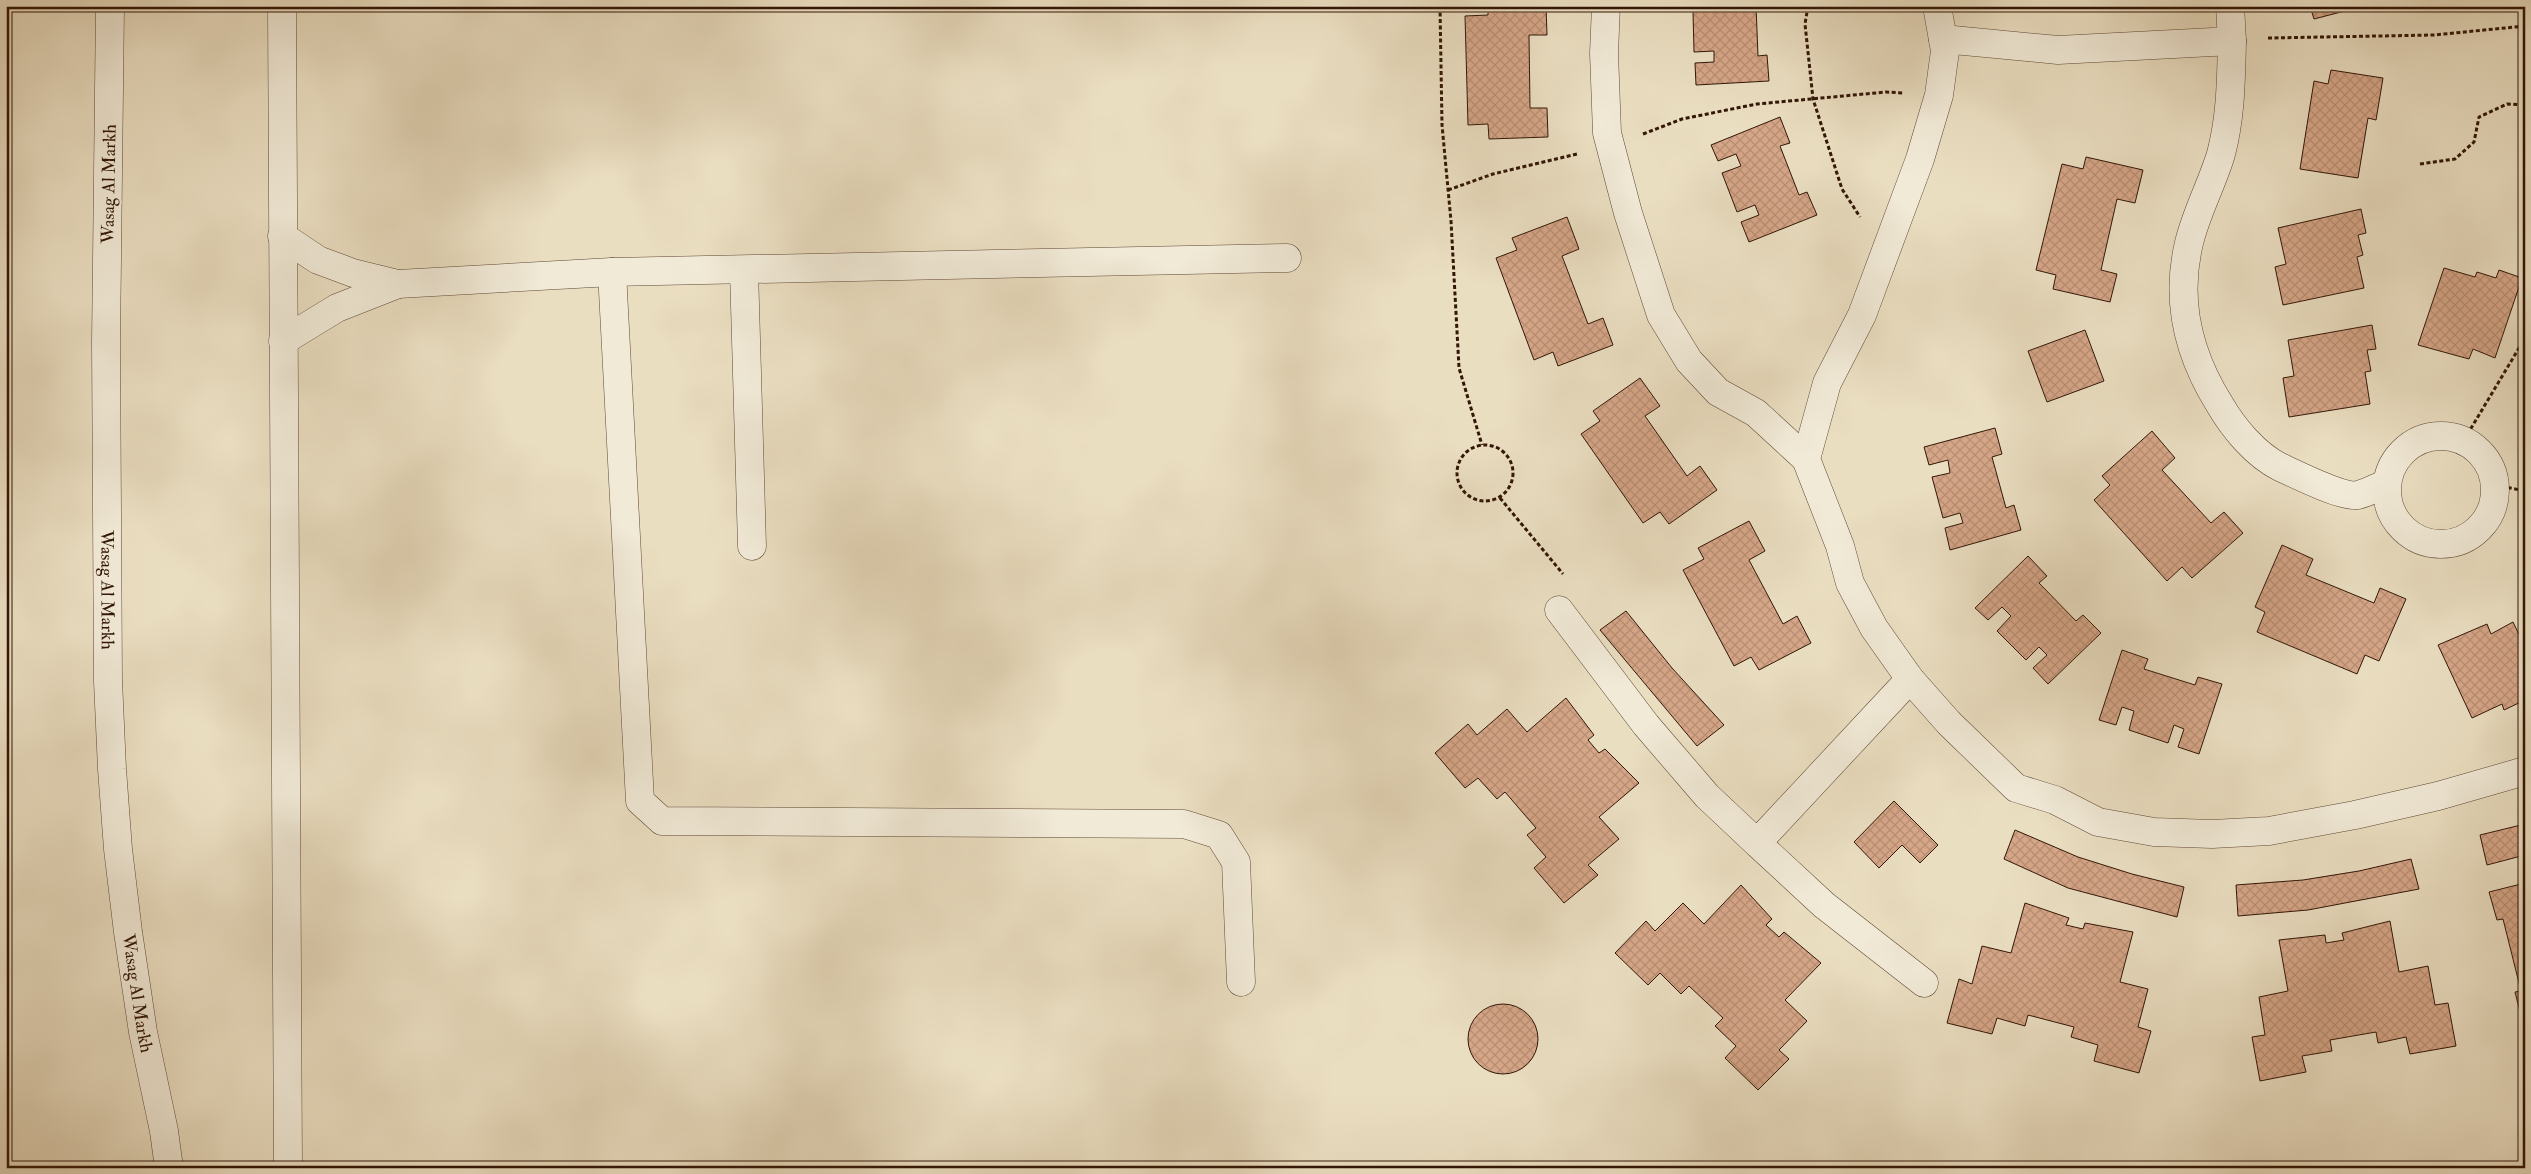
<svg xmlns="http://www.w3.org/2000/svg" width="2531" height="1174" viewBox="0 0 2531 1174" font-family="'IM FELL Double Pica',serif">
<defs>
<pattern id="building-cross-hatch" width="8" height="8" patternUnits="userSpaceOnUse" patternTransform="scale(1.25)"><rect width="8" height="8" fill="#d6a688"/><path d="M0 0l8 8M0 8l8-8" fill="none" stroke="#b88e74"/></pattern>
</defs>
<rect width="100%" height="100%" fill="#eadec1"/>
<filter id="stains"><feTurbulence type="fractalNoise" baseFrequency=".004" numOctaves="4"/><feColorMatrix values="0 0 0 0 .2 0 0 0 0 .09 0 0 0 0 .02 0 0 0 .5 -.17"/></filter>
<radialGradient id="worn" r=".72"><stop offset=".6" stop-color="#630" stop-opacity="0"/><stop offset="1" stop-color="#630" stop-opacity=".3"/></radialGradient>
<g fill="url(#building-cross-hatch)" stroke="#321606">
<path d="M1488 6H1546L1547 35H1529L1530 108H1547L1548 137 1489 139 1488 124 1468 125 1465 16 1488 15Z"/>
<path d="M1712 6H1756L1758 56 1767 55 1769 81 1696 85 1695 63 1714 62V51L1694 52 1693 11 1712 9Z"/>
<path d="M2310 6H2364L2314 19Z"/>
<path d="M2331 70 2383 78 2376 120 2368 118 2358 178 2300 169 2314 81 2328 84Z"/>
<path d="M1780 117 1790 143 1780 146 1799 195 1807 192 1817 215 1749 242 1741 222 1759 215 1755 205 1737 212 1722 173 1741 166 1736 154 1718 161 1711 145Z"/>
<path d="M2086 157 2143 170 2135 203 2117 199 2101 270 2117 274 2110 302 2053 289 2056 275 2036 270 2062 164 2083 169Z"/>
<path d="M2361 209 2366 233 2358 235 2363 255 2357 257 2364 288 2283 305 2275 267 2286 264 2278 228Z"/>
<path d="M1567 217 1579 249 1562 256 1588 324 1603 318 1613 345 1558 366 1553 352 1534 360 1496 258 1517 250 1512 238Z"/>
<path d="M2444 268 2475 277 2477 272 2496 278 2499 270 2522 278 2495 358 2473 349 2469 359 2418 345Z"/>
<path d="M2372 325 2376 349 2367 350 2371 371 2365 372 2370 404 2289 417 2283 378 2294 376 2288 340Z"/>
<path d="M2085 330 2104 381 2047 402 2028 351Z"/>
<path d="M1640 378 1660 406 1645 416 1687 476 1700 466 1717 490 1669 524 1660 512 1643 523 1581 434 1600 421 1593 411Z"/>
<path d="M1995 428 2002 454 1992 457 2006 508 2014 505 2021 530 1950 550 1945 528 1963 523 1960 513 1943 518 1932 477 1950 473 1948 460 1929 465 1924 447Z"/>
<path d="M2152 431 2175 458 2162 470 2211 523 2224 512 2243 533 2192 578 2182 567 2167 581 2094 500 2110 485 2102 476Z"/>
<path d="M1749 521 1765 551 1749 560 1783 624 1797 616 1811 643 1759 670 1751 657 1734 666 1683 570 1704 559 1698 548Z"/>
<path d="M2282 545 2313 559 2306 575 2374 603 2380 588 2406 599 2379 661 2365 655 2357 674 2257 632 2265 612 2255 607Z"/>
<path d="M2028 556 2047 576 2039 583 2076 621 2083 615 2101 633 2048 684 2033 668 2047 655 2039 647 2026 660 1997 631 2011 616 2002 607 1988 620 1975 608Z"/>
<path d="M1626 611 1672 668 1724 725 1697 746 1600 630Z"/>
<path d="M2513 622 2525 647V704L2523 701 2504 710 2502 704 2472 718 2438 645 2487 624 2491 634Z"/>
<path d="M2122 650 2148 659 2144 669 2195 685 2198 677 2222 684 2199 754 2178 747 2184 729 2174 725 2168 743 2129 730 2134 711 2122 707 2116 725 2099 720Z"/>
<path d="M1566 698 1594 735 1588 740 1599 753 1605 749 1639 783 1599 817 1619 839 1588 865 1598 875 1564 903 1534 868 1546 857 1527 835 1536 828 1505 792 1497 799 1478 778 1465 788 1435 753 1468 724 1477 735 1507 709 1527 732Z"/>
<path d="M1894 801 1938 845 1920 863 1902 845 1879 868 1854 842Z"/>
<path d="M2525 824V855L2487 865 2480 835Z"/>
<path d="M2015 830 2078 857 2132 874 2184 887 2177 917 2068 888 2004 859Z"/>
<path d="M2411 859 2419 889 2308 910 2238 916 2236 885 2303 880 2359 871Z"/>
<path d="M2525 883V1019L2522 1020 2515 992 2521 991 2503 919 2497 920 2489 892Z"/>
<path d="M1741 885 1772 919 1766 925 1779 937 1784 932 1821 963 1785 1000 1807 1021 1779 1050 1789 1059 1758 1090 1725 1058 1736 1046 1715 1026 1723 1018 1689 986 1681 994 1660 973 1648 985 1615 953 1646 921 1655 931 1683 903 1704 924Z"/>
<path d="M2025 903 2069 918 2066 925 2083 929 2085 923 2133 932 2120 982 2148 989 2138 1027 2151 1031 2139 1073 2094 1061 2098 1045 2071 1037 2074 1027 2028 1015 2025 1026 1997 1018 1992 1034 1947 1023 1959 979 1972 984 1982 946 2011 953Z"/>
<path d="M2390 921 2399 972 2428 966 2435 1005 2448 1003 2456 1046 2410 1054 2406 1037 2378 1043 2376 1032 2330 1040 2332 1051 2302 1056 2306 1072 2260 1081 2252 1037 2265 1035 2259 997 2288 991 2279 940 2325 935 2326 943 2344 940 2342 933Z"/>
<circle cx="1503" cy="1039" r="35"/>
</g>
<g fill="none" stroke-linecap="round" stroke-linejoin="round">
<g stroke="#604835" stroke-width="29">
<g id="minor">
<path id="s1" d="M110 6 106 343 108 681 112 769 118 849 128 932 143 1032 164 1131 169 1168"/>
<path d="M282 6 288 1168"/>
<path d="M1606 6 1604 53 1607 133 1628 213 1661 315 1689 361 1718 392 1756 413 1806 459"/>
<path d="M1937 6 1945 51 1939 95 1920 159 1862 315 1827 383 1806 459 1840 546 1850 583 1874 628 1910 679 1949 723 2016 788 2055 800 2098 822 2154 832 2212 834 2269 831 2355 815 2438 796 2525 771"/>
<path d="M1943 39 2058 50 2232 41 2230 6"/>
<path d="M2232 41C2231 79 2231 116 2221 154 2212 184 2196 213 2189 243 2175 301 2189 356 2220 405 2234 429 2256 455 2280 467 2295 474 2343 498 2358 495 2367 493 2377 487 2386 484"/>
<path d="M282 236 318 260 353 273 398 284 612 272 1287 258"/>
<path d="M744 270 752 546"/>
<path d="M612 272 640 801 662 821 1184 824 1219 835 1236 862 1241 982"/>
<path d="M283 341 337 308 398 284"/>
<circle cx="2441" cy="490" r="54"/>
<path d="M1559 610 1646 725 1707 796 1757 843 1910 679"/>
<path d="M1757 843 1824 905 1924 983"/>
</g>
</g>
<g stroke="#321606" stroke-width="3" stroke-dasharray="4 2.5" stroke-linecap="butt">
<path d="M1440 6 1442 125 1451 221 1459 368 1482 445"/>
<path d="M1808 6 1805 24 1813 99 1842 189 1860 217"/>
<path d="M2268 38 2434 35 2525 26"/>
<path d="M1643 134 1682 119 1757 104 1886 92 1904 93"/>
<path d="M2420 164 2455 159 2474 142 2479 117 2507 104 2525 105"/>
<path d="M1448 190 1493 174 1577 154"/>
<path d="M2464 440 2525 338"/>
<circle cx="1485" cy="473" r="28"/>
<path d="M2495 485 2525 491"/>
<path d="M1500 498 1563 574"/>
</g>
<use href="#minor" stroke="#f1ead7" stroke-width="28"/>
</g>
<g text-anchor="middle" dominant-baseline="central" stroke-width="4" stroke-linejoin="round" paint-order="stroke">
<g font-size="18" fill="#321606" stroke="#f1ead7">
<text transform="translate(109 184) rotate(-89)">Wasag Al Markh</text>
<text stroke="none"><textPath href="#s1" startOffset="584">Wasag Al Markh</textPath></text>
<text stroke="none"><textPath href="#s1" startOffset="989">Wasag Al Markh</textPath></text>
</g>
</g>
<rect width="2531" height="1174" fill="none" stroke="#eadec1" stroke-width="25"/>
<rect x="8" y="8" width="2516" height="1159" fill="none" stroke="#321606" stroke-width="2.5"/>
<rect x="12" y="12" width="2506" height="1149" fill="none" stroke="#321606"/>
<rect width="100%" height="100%" filter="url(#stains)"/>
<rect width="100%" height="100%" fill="url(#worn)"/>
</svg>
